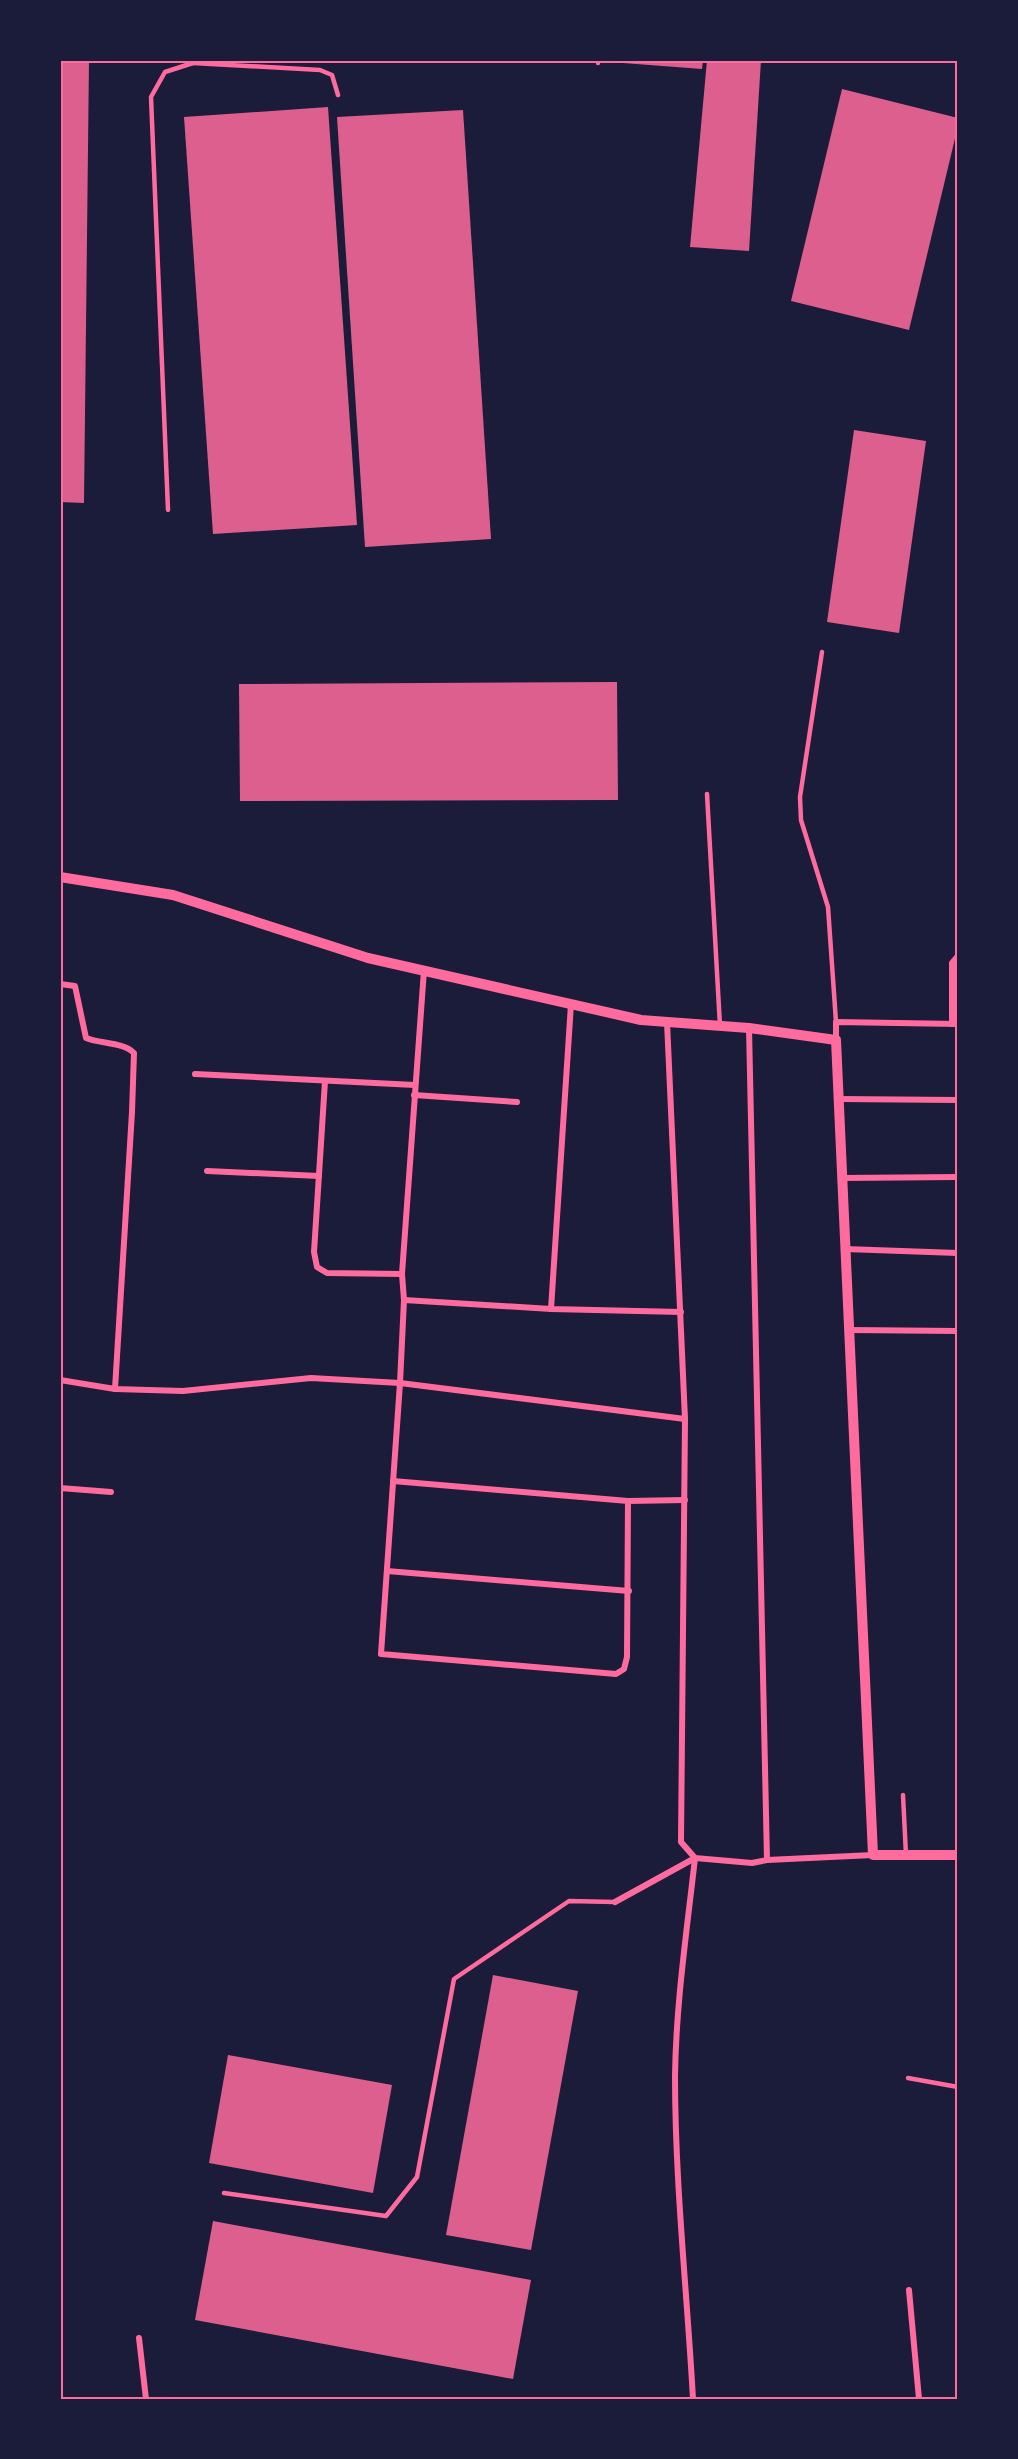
<svg xmlns="http://www.w3.org/2000/svg" width="1018" height="2459" viewBox="0 0 1018 2459" font-family="Arial,sans-serif">
<rect width="100%" height="100%" fill="#1b1b3a"/>
<g fill="#dd5f8e">
<path d="M60 60H89L84 503 60 502Z"/>
<path d="M624 60H703L702 69 623 63Z"/>
<path d="M707 60H761L749 251 690 247Z"/>
<path d="M842 89 958 118V126L909 330 791 301Z"/>
<path d="M328 107 357 525 213 534 184 117Z"/>
<path d="M463 110 491 539 365 547 337 117Z"/>
<path d="M854 430 926 441 899 633 827 622Z"/>
<path d="M617 682 618 800 240 801 239 684Z"/>
<path d="M493 1975 578 1991 531 2250 446 2235Z"/>
<path d="M228 2055 392 2085 373 2193 209 2163Z"/>
<path d="M213 2221 531 2280 513 2379 195 2320Z"/>
</g>
<g fill="none" stroke-linecap="round" stroke-linejoin="round">
<g stroke="#ff6b9d" stroke-width="4.5">
<path d="M193 63 320 70 332 75 338 95"/>
<path d="M598 63V60"/>
<path d="M168 510 151 97 165 72 193 63 194 60"/>
<path d="M822 652 800 797 801 820 828 907 836 1022"/>
<path d="M707 794 720 1026"/>
<path d="M903 1795 906 1855"/>
<path d="M908 2078 958 2087"/>
<path d="M224 2193 386 2216 417 2177 454 1979 569 1901 615 1902"/>
</g>
<g stroke="#ff6b9d" stroke-width="6">
<path d="M424 970 402 1274 404 1300 400 1383 381 1654 616 1674 624 1669 627 1657 628 1501"/>
<path d="M60 984 75 986 86 1038C101 1044 123 1042 134 1053L132 1112 115 1389"/>
<path d="M667 1022 685 1419 681 1842 695 1858 752 1863 767 1860 749 1028"/>
<path d="M952 1024V963L958 956"/>
<path d="M836 1040V1022L958 1024"/>
<path d="M195 1074 415 1085"/>
<path d="M325 1081 314 1252 317 1267 327 1273 402 1274"/>
<path d="M414 1095 517 1102"/>
<path d="M838 1099 958 1100"/>
<path d="M207 1171 319 1176"/>
<path d="M842 1178 958 1177"/>
<path d="M845 1249 958 1253"/>
<path d="M404 1300 551 1309 681 1312"/>
<path d="M551 1309 571 1004"/>
<path d="M849 1330 958 1331"/>
<path d="M60 1380 115 1389 183 1391 311 1378 400 1383 685 1419"/>
<path d="M393 1481 628 1501 685 1500"/>
<path d="M60 1488 111 1492"/>
<path d="M387 1571 629 1591"/>
<path d="M767 1860 873 1855"/>
<path d="M615 1902 695 1858"/>
<path d="M909 2290 919 2399"/>
<path d="M139 2338 146 2399"/>
<path d="M693 2399C687 2291 675 2184 675 2076 676 2003 687 1930 695 1858"/>
</g>
<path stroke="#ff6b9d" stroke-width="10" d="M60 877 173 895 368 958 641 1020 749 1028 836 1040 873 1855H958"/>
</g>
<rect width="1018" height="2459" fill="none" stroke="#1b1b3a" stroke-width="123"/>
<rect x="62" y="62" width="894" height="2336" fill="none" stroke="#ff6b9d" stroke-width="2"/>
</svg>
